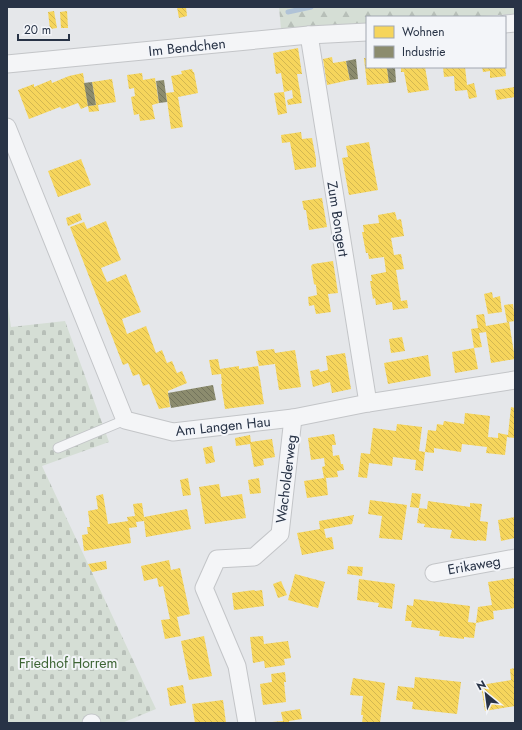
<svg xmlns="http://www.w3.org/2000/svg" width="522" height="730" viewBox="0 0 522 730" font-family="Jost,sans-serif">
<defs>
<pattern id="forest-firs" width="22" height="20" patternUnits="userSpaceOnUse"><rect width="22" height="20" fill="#d5ded5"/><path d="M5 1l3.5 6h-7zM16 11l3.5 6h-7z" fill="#b7bfb8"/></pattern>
<pattern id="cemetery-stones" width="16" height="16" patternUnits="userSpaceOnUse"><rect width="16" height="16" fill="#d5ded5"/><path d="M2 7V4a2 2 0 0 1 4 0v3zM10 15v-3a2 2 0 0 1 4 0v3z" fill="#b7bfb8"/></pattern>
<pattern id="homes-back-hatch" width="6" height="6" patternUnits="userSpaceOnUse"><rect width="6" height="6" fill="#f6d55c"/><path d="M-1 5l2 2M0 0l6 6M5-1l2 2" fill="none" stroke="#d3b751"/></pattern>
<pattern id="industry-back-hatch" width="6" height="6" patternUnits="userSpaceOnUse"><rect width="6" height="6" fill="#8c8c6e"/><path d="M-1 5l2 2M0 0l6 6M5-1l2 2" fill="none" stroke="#72735c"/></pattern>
</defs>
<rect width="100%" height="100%" fill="#e5e7ea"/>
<path fill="url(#forest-firs)" d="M279 7H515V14L469 17H367V24L281 29Z"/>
<path fill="url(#cemetery-stones)" d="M7 300 11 327 65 321 109 442 42 466 156 709 122 723H7Z"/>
<g fill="url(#homes-back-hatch)">
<path d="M177 7H186L187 16 179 18Z"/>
<path d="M54 11 57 28 50 29 48 12Z"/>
<path d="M67 11 68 28H61L60 12Z"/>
<path d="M298 48 302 74H297L302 103 288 105 287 100 293 98 292 90 284 92 281 73 276 74 273 53Z"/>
<path d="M332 57 333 63 346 61 350 80 327 85 323 59Z"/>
<path d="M364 58H367V67H387L389 83 367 85Z"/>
<path d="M401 67H425L429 90 408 93 404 72H401Z"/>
<path d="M443 67H465L467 85 474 83 477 97 469 99 467 90 455 91 454 76 444 77Z"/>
<path d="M482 67H505L506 76 490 78V71L483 72Z"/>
<path d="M192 69 193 72H194L198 93 178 97 183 127 171 129 166 93 174 92 171 76 182 74 181 71Z"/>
<path d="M83 73 88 106 81 109 78 103 62 109 60 107 29 119 18 90 34 84V87L51 80 52 83 69 76Z"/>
<path d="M142 73 143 80 155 78 159 103 152 105 155 119 140 121 139 114 134 115 131 97 135 96 134 88 129 89 127 75Z"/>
<path d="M112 79 116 102 98 105 99 111 89 112 88 106 96 105 92 82Z"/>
<path d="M515 87V97L497 100 495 90Z"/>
<path d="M284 92 287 113 278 115 274 93Z"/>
<path d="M301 132 302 139 312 138 316 159V167L295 170 290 142 282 143 281 135Z"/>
<path d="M369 142 378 190 349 195 342 158 348 157 346 146Z"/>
<path d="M81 159 91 185 58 197 48 171Z"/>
<path d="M322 198 327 227 309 230 306 210H304L302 201Z"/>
<path d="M395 212 397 220 401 219 404 236 391 238 394 255 401 254 404 269 396 270 401 301 407 300 408 308 393 310 392 302 376 305 375 298 373 299 370 281H372L371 275 386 272 385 264 384 257 369 259 368 253H366L362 232H364L363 225 379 223 378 215Z"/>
<path d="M80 213 82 220 68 226 66 218Z"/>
<path d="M106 221 121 260 101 268 107 282 126 274 141 312 122 319 127 334 146 326 156 353 162 350 167 363 172 361 177 373 182 371 187 383 168 391 170 407 159 409 149 384 143 386 139 374 133 376 128 363 123 365 70 227 84 222 87 229Z"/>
<path d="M333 261 338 293 328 294 331 312 316 314 314 305 309 306 308 297 317 295 316 285 314 284 311 266 313 264Z"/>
<path d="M492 292 493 298 500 296 502 312 488 314 484 294Z"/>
<path d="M513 304 515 321 507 322 504 305Z"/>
<path d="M484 314 486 326 509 322 515 359 491 363 486 332 479 333 482 347 474 348 471 329 478 328 476 315Z"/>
<path d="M402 337 405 351 391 353 389 339Z"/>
<path d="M474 348 478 369 455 373 452 352Z"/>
<path d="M274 349 275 353 295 350 301 387 279 390 275 364 259 366 256 351Z"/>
<path d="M345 353 351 389 332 393 330 382 313 387 310 371 319 369 320 372 328 370 326 356Z"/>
<path d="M428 355 431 376 388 384 384 363Z"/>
<path d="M218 359 220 369 239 366V369L258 366 264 404 225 409 221 384H222L221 374 212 375 209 360Z"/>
<path d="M511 407 515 408V438L507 437 505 455 486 453 487 447 462 444 461 452 434 448V453L425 452 423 471 415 470 416 460 393 457 392 466 369 463 367 478 358 477 361 453 370 454 373 428 396 431 397 424 422 427 419 451 425 452 428 430 436 431 437 424 443 425 444 421 464 424 465 413 490 416 488 437 498 438V433L508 435Z"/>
<path d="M334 434 336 445H332L333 456 339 455 341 464H343L344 470 337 471 338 477 326 478 328 495 307 498 304 481 324 478 322 467 325 466 324 458 311 460 308 438Z"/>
<path d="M250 435 251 442 272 439 275 457 263 459 264 465 254 467 250 444 236 446 235 438Z"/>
<path d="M212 446 215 462 206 464 203 448Z"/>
<path d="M188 478 191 495 183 496 180 480Z"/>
<path d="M259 478 261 493 250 494 248 480Z"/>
<path d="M219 484 221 497 242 494 246 518 205 524 199 487Z"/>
<path d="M412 493 421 494 419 508 410 507Z"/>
<path d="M103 494 108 524 128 521 127 517 135 516 133 504 142 503 144 517 187 509 191 529 146 537 144 521 136 522 137 527 129 528 131 543 84 551 82 535 88 534 87 527H90L88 511 98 509 96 496Z"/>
<path d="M370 500 407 505 402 540 379 538 382 516 368 514Z"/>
<path d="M428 501 470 507V503L482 504 480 521 488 522 486 541 477 540V541L450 538 452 530 424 527 425 524 417 523 419 508 427 509Z"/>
<path d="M354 515 352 524 324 529 326 538 332 537 334 549 302 555 297 533 320 529 319 521Z"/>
<path d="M515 517V538L501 541 498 520Z"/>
<path d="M169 560 171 570 180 568 190 614 177 617 181 636 165 639 161 620 170 619 163 586 159 587 157 578 144 581 141 566Z"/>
<path d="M106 561 107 569 92 572 88 564Z"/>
<path d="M348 566 363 567 362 576 347 574Z"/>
<path d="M295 574 325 582 318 608 288 600Z"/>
<path d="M515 578V608L493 611 494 619 476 623 478 607 492 605 488 582Z"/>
<path d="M359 579 395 584 392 609 378 607 379 603 357 600Z"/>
<path d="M281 581 287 595 278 598 273 584Z"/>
<path d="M254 590 255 591 262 590 264 606 234 610 232 593Z"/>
<path d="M414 599 470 606 468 622 476 623 474 638 464 637V639L439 636 440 631 411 627 412 621H405L407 605 413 606Z"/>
<path d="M204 636 212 676 189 680 181 641Z"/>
<path d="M263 636 264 644 288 641 291 658 284 659 285 665 265 668 264 661 253 663 250 637Z"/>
<path d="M515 668V684H514L515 692V706L485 711 481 685 511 680 510 669Z"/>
<path d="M285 672 286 682H284L286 702 263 705 260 684 272 682 271 674Z"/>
<path d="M415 677 461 682 457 714 412 709 413 702 396 700 398 686 414 688Z"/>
<path d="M353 678 385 683 380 723H362L363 715H361L363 696 350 695Z"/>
<path d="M183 685 186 703 170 706 167 688Z"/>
<path d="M223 700 226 723H195L192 704Z"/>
<path d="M300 709 302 719 289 721V723H272V722L283 721 281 712Z"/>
</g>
<g fill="url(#industry-back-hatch)">
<path d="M356 59 358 79 350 80 346 61Z"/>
<path d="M395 67 396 82 389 83 387 68Z"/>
<path d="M164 80 167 102 159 103 156 81Z"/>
<path d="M92 82 96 105 88 106 84 83Z"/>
<path d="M213 385 216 400 171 408 168 393Z"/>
</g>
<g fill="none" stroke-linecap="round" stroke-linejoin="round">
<path stroke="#b0c3d7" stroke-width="5" d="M288 12 311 7"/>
<g stroke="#c3c5c8" stroke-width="11">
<path id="service" d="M58 448 125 420"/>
</g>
<g stroke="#c3c5c8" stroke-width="19">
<g id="minor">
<path d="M505 24 515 23"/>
<path d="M309 35 368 403"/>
<path d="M7 64 309 35 367 32"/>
<path d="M7 127 125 420 173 432 293 418 368 403 515 380"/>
<path d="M434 573 515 558"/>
<path d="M91 723H92"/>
<path d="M247 723 237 666 204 588 217 559 254 557 280 534 293 418"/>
</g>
</g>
<use href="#service" stroke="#f4f5f7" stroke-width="9"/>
<use href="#minor" stroke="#f4f5f7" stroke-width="17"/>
</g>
<g text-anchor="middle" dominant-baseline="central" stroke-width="4" stroke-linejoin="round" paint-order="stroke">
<g font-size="14" fill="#283346" stroke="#f3f5f9">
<text transform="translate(187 47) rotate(-6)">Im Bendchen</text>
<text transform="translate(338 219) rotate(81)">Zum Bongert</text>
<text transform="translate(223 426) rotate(-6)">Am Langen Hau</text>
<text transform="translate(286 479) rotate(-83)">Wacholderweg</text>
<text transform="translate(474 565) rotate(-10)">Erikaweg</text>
</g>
<g font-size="14" fill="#3d6434" stroke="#f3f5f9">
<text x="68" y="663">Friedhof Horrem</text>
</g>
</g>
<rect width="522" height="730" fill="none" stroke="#283346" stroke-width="16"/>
<rect x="366" y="16" width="140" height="52" fill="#f3f5f9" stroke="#a2a7b1"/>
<rect x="374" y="26" width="20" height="12" fill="#f6d55c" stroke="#a2a7b1"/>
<text x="402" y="36" font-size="12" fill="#283346">Wohnen</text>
<rect x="374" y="46" width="20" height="12" fill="#8c8c6e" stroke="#a2a7b1"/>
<text x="402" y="56" font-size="12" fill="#283346">Industrie</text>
<g transform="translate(486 694) rotate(331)" stroke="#f3f5f9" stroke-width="3" paint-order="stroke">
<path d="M0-3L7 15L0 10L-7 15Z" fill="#283346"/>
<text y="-6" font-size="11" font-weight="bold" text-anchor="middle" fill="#283346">N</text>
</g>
<path d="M18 34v6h51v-6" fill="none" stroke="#283346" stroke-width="2"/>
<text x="24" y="34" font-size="12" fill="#283346" stroke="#f3f5f9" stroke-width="3" paint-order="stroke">20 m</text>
</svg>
